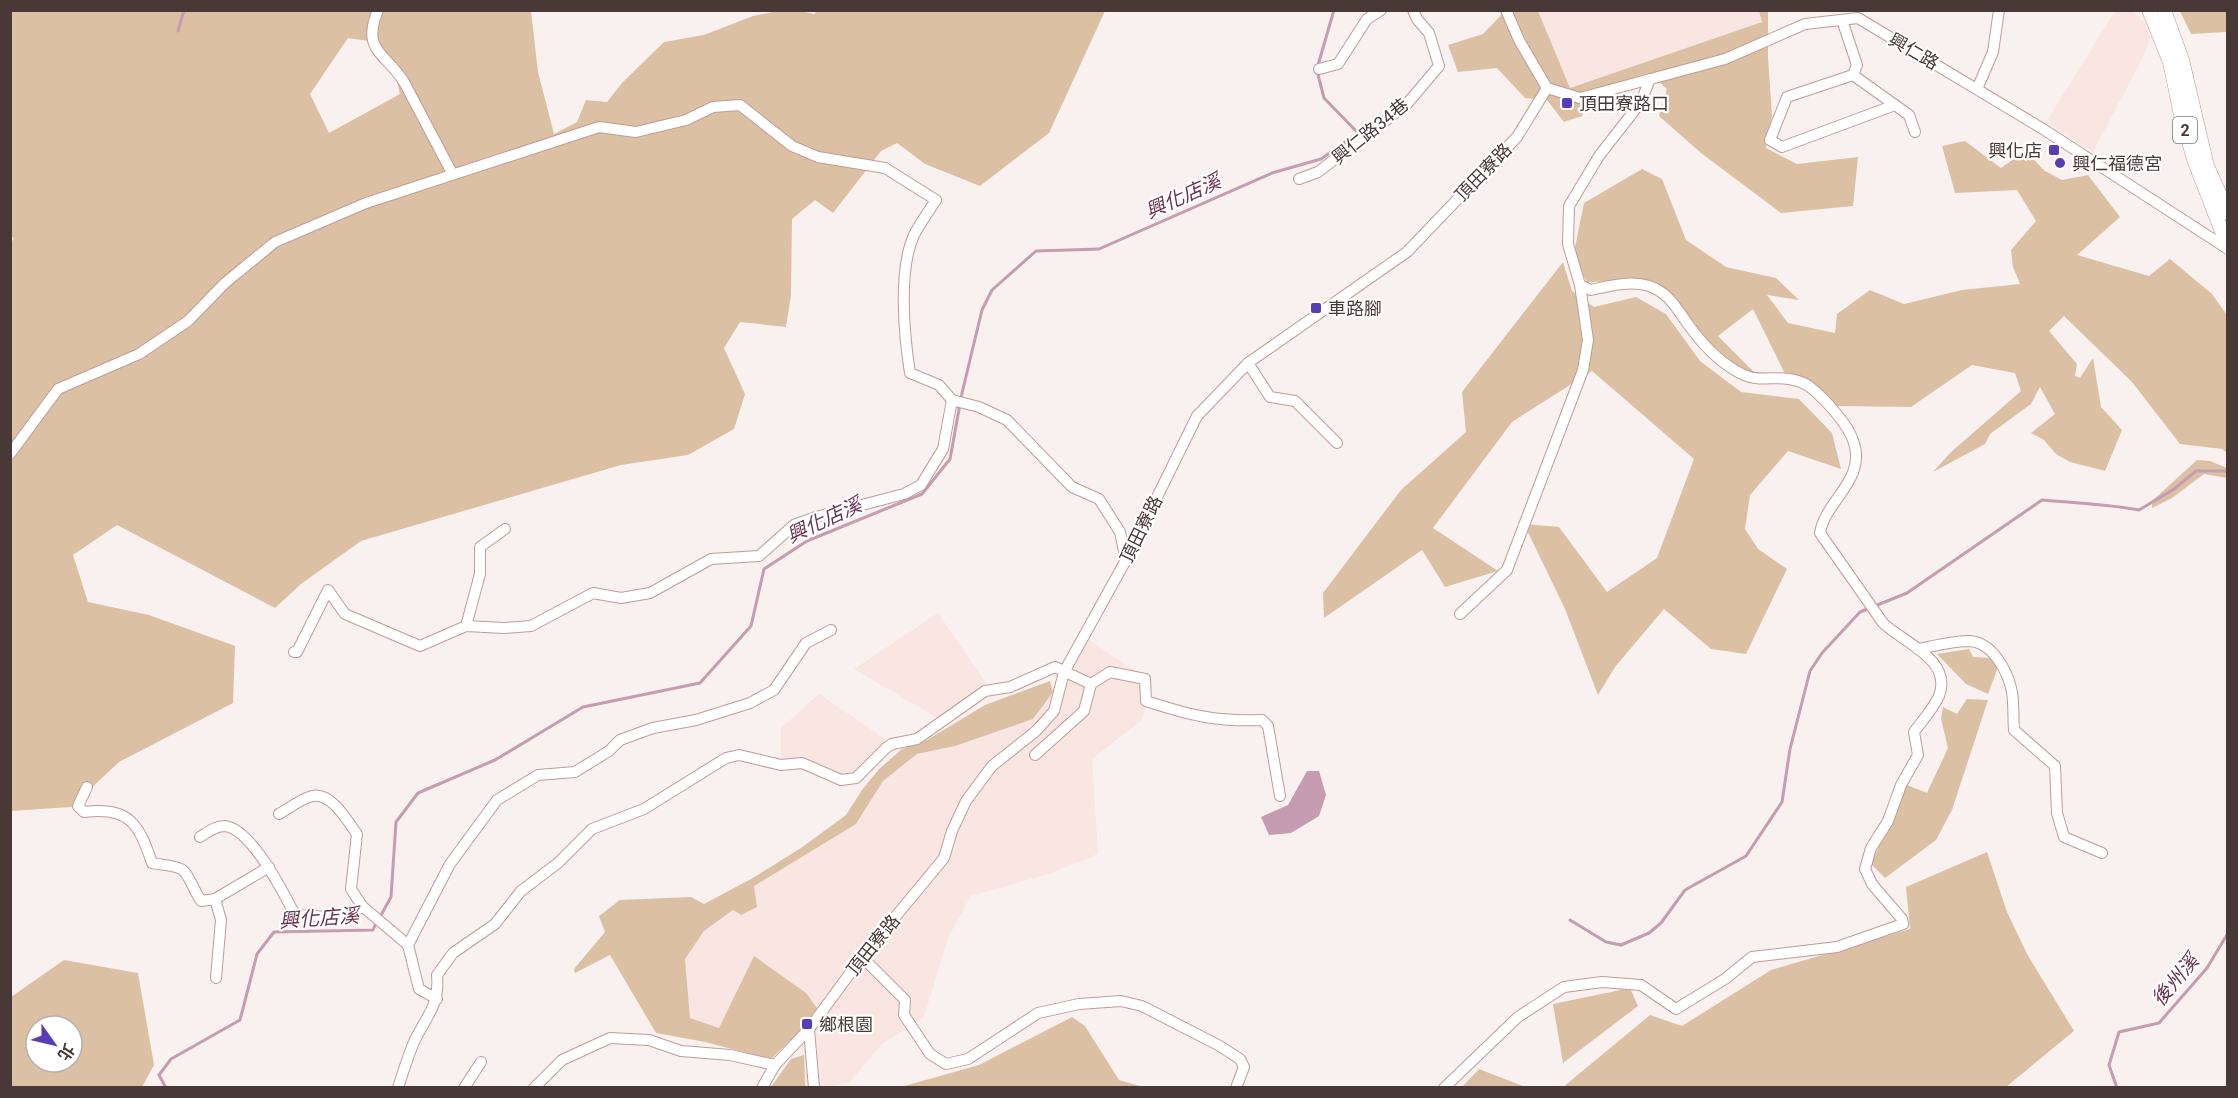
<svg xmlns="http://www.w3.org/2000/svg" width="2238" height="1098" viewBox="0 0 2238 1098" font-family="Roboto,'Noto Sans TC',sans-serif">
<rect width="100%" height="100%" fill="#f9f1f0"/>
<g fill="#f9e6e3">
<path d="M1538 11H1759L1763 22 1570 88Z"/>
<path d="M2115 11H2133L2145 24 2150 39 2142 59 2093 152 2046 122Z"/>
<path d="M938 613 986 683 939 719 854 669Z"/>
<path d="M1089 640 1152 682 1142 720 1092 759 1098 854 1049 874 971 896 948 938 924 1017 882 1044 849 1083 830 1087H805L800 1031 718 1028 690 1018 685 959 704 931 733 910 741 915 753 886 856 824 883 781 917 754 955 746 1033 719Z"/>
<path d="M819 694 887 740 872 760 856 773 842 777 798 760H781V728Z"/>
</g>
<g fill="#dbc0a4" fill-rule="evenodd">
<path d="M784 10 801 11 814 14 819 10 1105 11 1049 133 980 186 925 164 897 143 881 151 833 213 815 200 792 219 791 295 786 327 740 322 724 348 745 394 734 429 688 455 621 465 361 541 301 584 275 608 117 525 73 555 88 602 149 615 235 646 233 703 119 762 71 807 11 811 10 243 14 239 10 233 11 11H531L538 72 554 134 577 122 586 100 607 102 622 83 664 42 704 35 753 16ZM348 38 376 42 392 61 400 94 329 133 310 94Z"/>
<path d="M1505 11H1538L1570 88 1762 22 1759 11H1768V58L1772 116 1766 148 1797 164 1858 157 1853 206 1781 213 1701 153 1659 116 1667 89 1649 73 1586 92 1582 116 1564 122 1547 100 1525 98 1497 68 1458 72 1448 45 1483 34Z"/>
<path d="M2180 11H2227V32L2191 34Z"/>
<path d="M1965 141 2001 168 2025 151 2045 171 2062 180 2088 175 2120 217 2077 255 2149 276 2170 259 2212 294 2227 315V453L2222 449 2180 444 2132 382 2064 316 2049 331 2077 364 2075 376 2080 378 2093 358 2101 407 2122 430 2105 471 2070 462 2056 454 2044 440 2031 433 2055 414 2040 387 2031 404 1990 434 1985 444 1933 472 1950 453 2021 391 2015 373 1972 365 1911 407 1835 406 1784 372 1753 309 1718 336 1756 374 1745 373 1696 331 1676 297 1640 281 1587 282 1573 257 1584 203 1642 169 1662 179 1686 240 1726 267 1776 278 1799 300 1767 295 1788 323 1835 333 1837 314 1870 290 1904 304 1962 290 2020 284 2013 267 2011 250 2036 221 2017 190 1955 193 1942 146Z"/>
<path d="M1563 262 1572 291 1594 307 1636 297 1666 314 1700 361 1741 392 1799 399 1832 433 1841 469 1788 451 1750 495 1745 529 1758 549 1787 569 1746 654 1711 649 1664 609 1615 667 1598 695 1565 609 1524 524 1559 527 1607 592 1657 558 1694 459 1592 371 1512 422 1433 528 1498 571 1445 587 1422 550 1324 618 1323 593 1401 490 1466 432 1462 392Z"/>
<path d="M2197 460 2210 461 2227 468V478L2204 474 2172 498 2152 508V501Z"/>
<path d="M1969 649 1973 657 1991 658 1998 667 1988 694 1966 684 1937 654Z"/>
<path d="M1050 681 1053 692 1033 719 955 746 917 754 883 781 856 824 754 886 757 907 741 915 733 910 704 931 685 959 690 1018 719 1028 754 956 806 993 817 1008 800 1031 771 1059 705 1042 656 1033 610 955 575 973 574 969 605 932 599 916 620 900 691 897 704 904 751 879 801 848 846 815 862 790 879 769 902 749 927 740 985 705Z"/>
<path d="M1967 699 1988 700 1952 810 1936 840 1885 878 1871 864 1907 785 1927 793 1948 748 1941 719 1943 707 1957 714Z"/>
<path d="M1987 852 2007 912 2027 954 2074 1031 2006 1087 1562 1088 1650 1015 1682 1026 1771 970 1910 929 1906 887Z"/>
<path d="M64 960 138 973 154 1065 142 1087H11V997ZM36 1026H72V1062H36Z"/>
<path d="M1630 988 1638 1006 1563 1063 1553 1004Z"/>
<path d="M1072 1017 1085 1026 1119 1080 1143 1087H901L979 1065Z"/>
<path d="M804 1055 805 1087H771L791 1059Z"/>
<path d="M1479 1069 1525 1087H1462Z"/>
</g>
<path fill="#c59cb0" d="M1307 771H1319L1326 795 1319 816 1291 833 1269 835 1261 817 1288 805Z"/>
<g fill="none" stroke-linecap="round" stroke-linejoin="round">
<g stroke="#c59cb0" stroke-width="3">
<path d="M178 31 184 10"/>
<path d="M1318 65 1334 10"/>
<path d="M380 917 391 897 396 822 418 793 495 760 583 707 700 683 751 626 764 569 807 541 922 494 950 459 962 393 982 310 992 290 1036 251 1099 249 1272 173 1321 159 1358 133 1324 98 1317 71"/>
<path d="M1570 920 1606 942 1621 945 1649 933 1661 923 1685 890 1746 856 1782 802 1790 749 1810 671 1822 653 1860 612 1907 593 2042 500C2074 503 2107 504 2139 510L2174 489 2196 471H2228"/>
<path d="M166 1088 159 1075 171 1059 240 1020 257 954 274 932 373 930 376 923"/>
<path d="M2117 1088 2109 1065 2119 1032 2159 1023 2207 968 2228 933"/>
</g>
<g stroke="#c09c96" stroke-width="12">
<g id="minor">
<path d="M378 10C361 51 385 52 404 82L452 173"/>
<path d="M1506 10 1519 40 1547 88 1580 98 1725 59 1805 24 1858 18 2043 129 2228 249"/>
<path d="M1842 20 1857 65 1853 75 1909 115 1915 132"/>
<path d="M1319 69 1338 64 1367 19 1381 10"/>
<path d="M1853 75 1787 97 1770 140 1782 147 1895 105"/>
<path d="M1977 89 1993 52 1999 10"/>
<path d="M1299 179 1318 172 1406 105 1439 66 1429 33 1417 19 1413 10"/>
<path d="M1248 363 1270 397 1295 401 1337 443"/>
<path d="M10 454 58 389 139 354 188 321 225 283 275 242 366 203 599 127 636 132 686 120 713 107 740 105 792 146 818 157 885 168 936 200C929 211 920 223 914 235 898 270 904 335 910 373L939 385 952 400 979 407 1007 420 1072 487 1099 499 1120 532 1126 560"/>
<path d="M1460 614 1507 570 1583 370 1588 340 1580 285"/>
<path d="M466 626 480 574V547L505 529"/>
<path d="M1918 649C1934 646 1953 641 1969 641 1993 642 2008 672 2012 692 2014 704 2013 718 2014 730L2055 766 2057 813 2064 837 2102 853"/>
<path d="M294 652H297L328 590 345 614 420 646 466 626 504 628 531 626 593 593 621 598 650 593 711 559 759 556 794 525 816 517 904 494 921 485 943 449 952 400"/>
<path d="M1035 755 1084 711 1091 684"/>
<path d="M87 787 78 806 84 812C129 806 139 824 152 863 161 865 173 865 181 869 188 872 195 893 201 901L215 899 269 867"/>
<path d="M279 814C289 808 301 799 312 796 332 792 347 821 357 834L351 889 362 906 408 945"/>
<path d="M200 837C208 832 215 826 225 826 252 829 284 894 295 915L348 918 362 906"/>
<path d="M215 899 221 920 216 978"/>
<path d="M862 957 905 1000 904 1015 930 1054 946 1064 968 1059 1038 1013 1079 1004 1121 1001 1142 1006 1218 1045 1240 1059 1244 1067 1236 1088"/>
<path d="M437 999 419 989 408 945 450 864 497 800 538 775 575 772 609 751 620 740 653 728 696 720 750 703 774 690 806 643 831 630"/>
<path d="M809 1029 814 1088"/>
<path d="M398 1088C403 1072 408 1056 414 1042 426 1016 440 1006 437 975L453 953 495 924 521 891 558 863 592 829 644 809 726 758 739 755 781 765 802 763 841 780 856 778 886 748 892 744 917 739 985 691 1010 687 1055 667 1091 684 1110 672 1145 679 1146 701C1189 715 1216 722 1262 720L1268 726 1280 796"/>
<path d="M464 1088 481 1062"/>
<path d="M534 1088 562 1060 610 1038 649 1040 681 1051 730 1055 775 1065"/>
<path d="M762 1088 775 1065 809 1029 862 957 944 858 952 831 966 801 992 766 1036 731 1054 711 1064 672 1126 560 1197 416 1248 363 1407 252 1517 137 1547 88"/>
<path d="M1444 1088 1518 1017 1564 987 1602 982 1641 985 1676 1009 1725 979 1752 957 1837 947 1903 924 1902 919 1872 884 1865 869 1871 848 1888 821 1901 785 1918 755 1914 732C1922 721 1933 709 1939 696 1953 660 1904 643 1883 623L1820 533C1825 501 1866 480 1854 443 1849 425 1825 399 1810 387 1805 383 1795 380 1789 379 1774 376 1759 382 1744 375 1722 365 1704 346 1690 327 1678 311 1670 293 1649 286 1630 280 1609 286 1591 290L1580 285 1568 244 1569 206 1599 156 1641 102 1650 79"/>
</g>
</g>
<g stroke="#c09c96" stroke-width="15">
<g id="major">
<path d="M2149 10 2170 62 2181 115 2195 162 2228 247"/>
<path d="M2164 10 2182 60 2207 166 2228 213"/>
</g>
</g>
<use href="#minor" stroke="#fff" stroke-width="10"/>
<use href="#major" stroke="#fff" stroke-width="14"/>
</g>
<g fill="#593db5" stroke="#fff" stroke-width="2">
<rect x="1561" y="97" width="12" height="12" rx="3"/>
<rect x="2048" y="144" width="12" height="12" rx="3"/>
<circle cx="2060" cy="163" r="6"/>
<rect x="1310" y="302" width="12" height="12" rx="3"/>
<rect x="801" y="1018" width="12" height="12" rx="3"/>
</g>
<g text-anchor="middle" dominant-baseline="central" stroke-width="4.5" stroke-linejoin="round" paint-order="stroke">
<rect fill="#fff" stroke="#7f7472" stroke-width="1.5" x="2173" y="117" width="24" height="26" rx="4.5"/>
<g font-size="16" font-weight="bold" fill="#483936">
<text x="2185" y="130">2</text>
</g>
<g font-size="18" fill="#483936" stroke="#fff">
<text transform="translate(1914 51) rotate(30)">興仁路</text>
<text transform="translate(1370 131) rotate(-39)">興仁路34巷</text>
<text transform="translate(1483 172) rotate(-46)">頂田寮路</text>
<text transform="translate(1141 529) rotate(-64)">頂田寮路</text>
<text transform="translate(873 945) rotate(-51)">頂田寮路</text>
</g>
<g font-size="18" fill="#483936" stroke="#fff" text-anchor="start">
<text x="1579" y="103">頂田寮路口</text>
<text x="2042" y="150" text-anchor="end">興化店</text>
<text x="2072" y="163">興仁福德宮</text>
<text x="1328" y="308">車路腳</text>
<text x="819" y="1024">鄉根園</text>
</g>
<g font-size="20" font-style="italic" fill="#693350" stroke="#fff">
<text transform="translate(1183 196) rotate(-24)">興化店溪</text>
<text transform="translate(824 520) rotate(-25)">興化店溪</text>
<text transform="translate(319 918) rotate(-4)">興化店溪</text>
<text transform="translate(2175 980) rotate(-50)">後州溪</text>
</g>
</g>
<rect width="2238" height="1098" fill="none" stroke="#483936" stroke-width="24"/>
<g transform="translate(54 1044) rotate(124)"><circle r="28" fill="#ffffff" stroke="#b6b0af" stroke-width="1.5"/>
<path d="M0-4.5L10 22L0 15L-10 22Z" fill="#593db5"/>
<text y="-9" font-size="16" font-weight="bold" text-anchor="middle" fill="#483936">北</text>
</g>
</svg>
